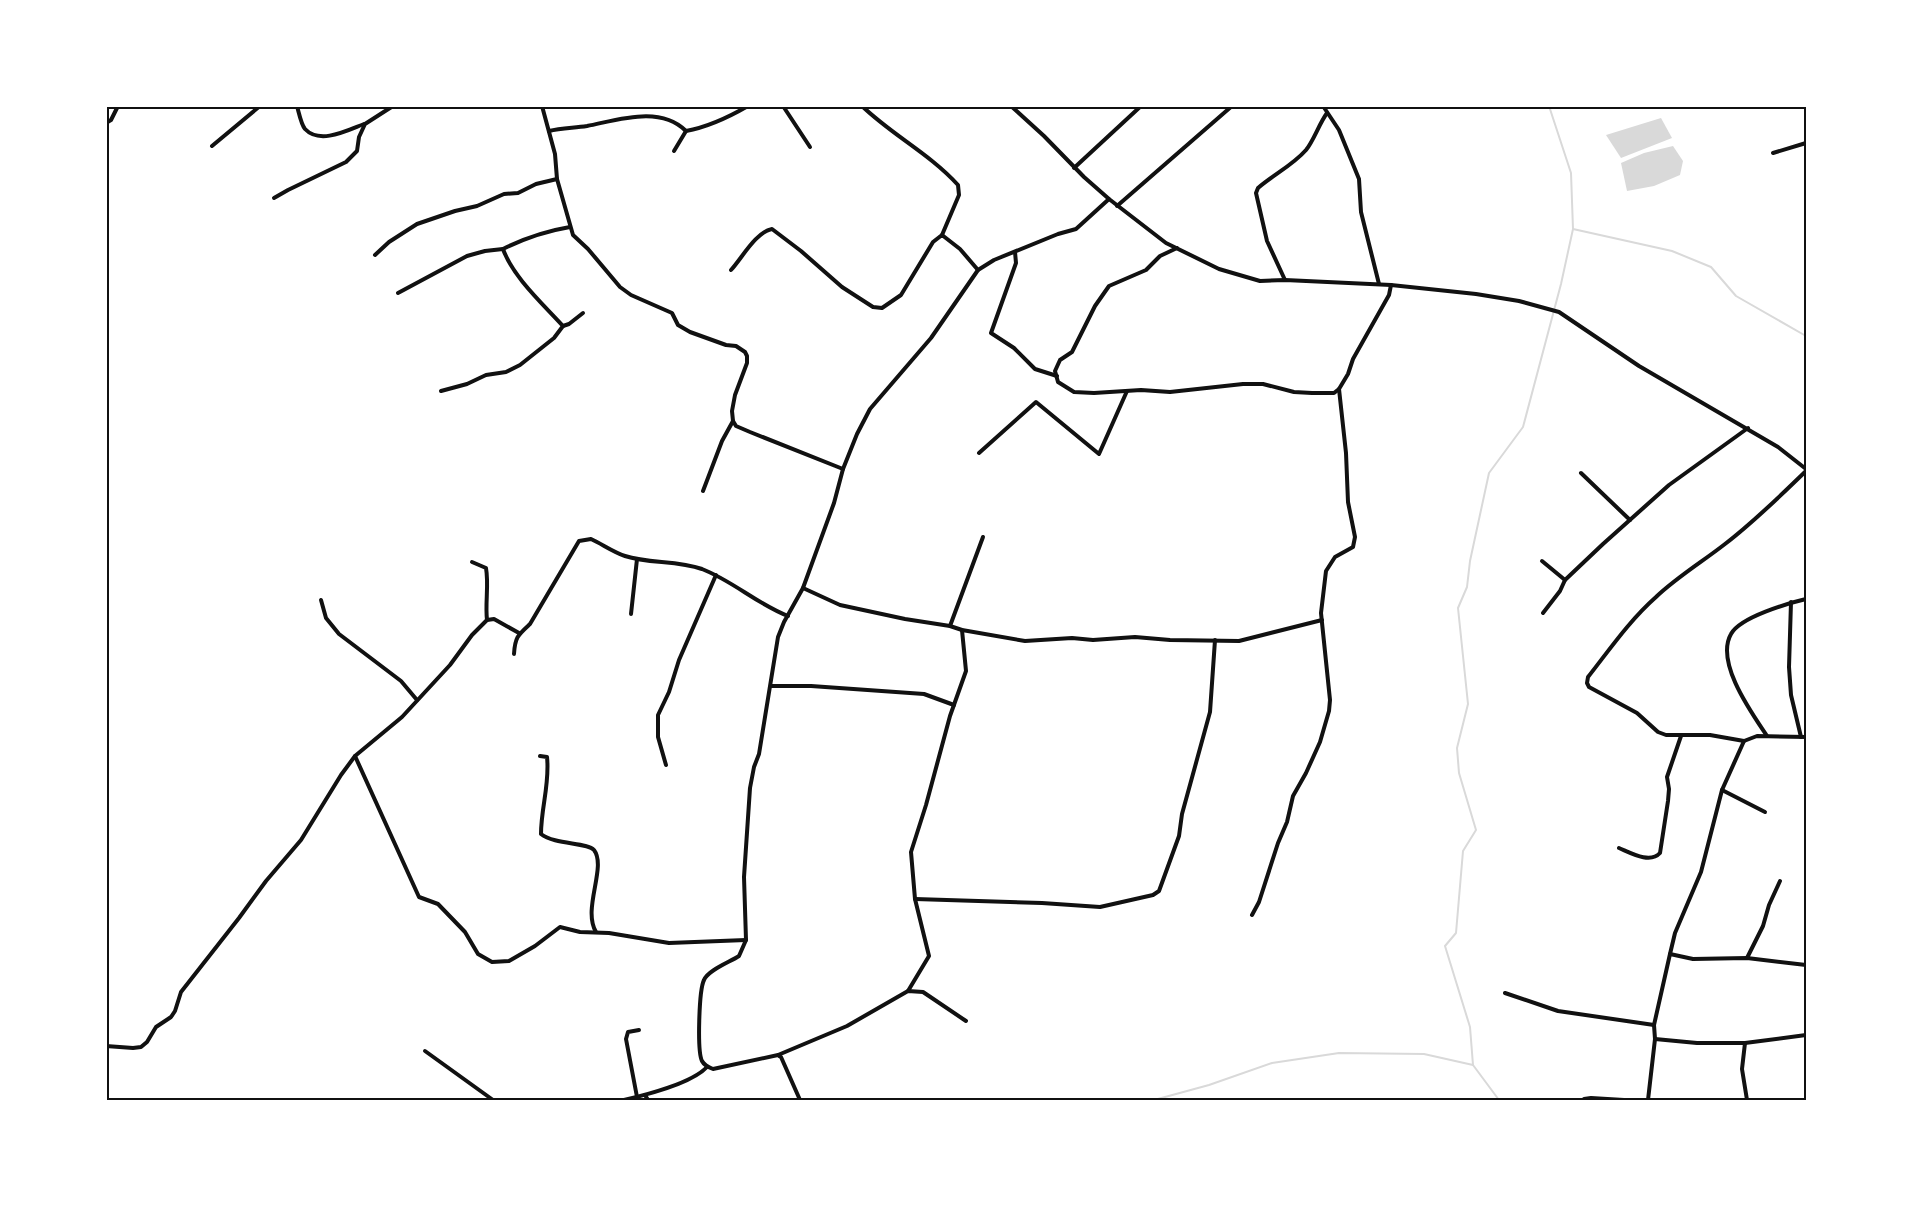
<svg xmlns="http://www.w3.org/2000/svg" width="1913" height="1207" viewBox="0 0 1913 1207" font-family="Jost,sans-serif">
<rect width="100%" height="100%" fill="#fff"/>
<g fill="#d9d9d9">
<path d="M1661 118 1672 138 1621 158 1606 135Z"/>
<path d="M1673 146 1683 161 1680 175 1654 186 1627 191 1621 163 1644 153Z"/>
</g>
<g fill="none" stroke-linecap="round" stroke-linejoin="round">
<g stroke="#d9d9d9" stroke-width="2">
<path d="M1573 229 1672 251 1711 267 1736 296 1806 336"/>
<path d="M1154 1100 1209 1085 1272 1063 1339 1053 1424 1054 1473 1065"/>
<path d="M1499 1100 1473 1065 1470 1027 1445 946 1456 933 1463 851 1476 830 1459 773 1457 748 1468 704 1458 608 1467 587 1470 561 1489 473 1523 427 1561 284 1573 229 1571 173 1549 106"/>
</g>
<g stroke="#111" stroke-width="4">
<path d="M297 106C299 113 301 124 305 129 320 145 348 130 364 124"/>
<path d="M542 106 555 154 557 179 573 235 588 249 620 287 631 295 672 313 678 325 690 332 726 345 736 346 745 352 747 356V363L735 395 732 411 733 421 722 441 703 491"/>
<path d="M783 106 810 147"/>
<path d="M862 106C892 135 930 154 958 185L959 195 942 235"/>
<path d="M1011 106 1044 136 1084 177 1109 199 1166 243 1219 269 1260 281 1285 280 1391 285 1476 294 1519 301 1559 312 1639 366 1778 447 1806 469"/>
<path d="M1323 106 1339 130 1359 179 1361 212 1379 284"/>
<path d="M106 123 111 120 118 106"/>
<path d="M549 131C561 128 574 128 587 126 618 120 660 105 686 131"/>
<path d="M212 146 260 106"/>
<path d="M674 151 686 131C708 127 729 117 748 106"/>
<path d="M1773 153 1806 143"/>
<path d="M1074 168 1141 106"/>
<path d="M274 198 288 190 346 162 357 151 359 137 365 124 393 106"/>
<path d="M1117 206 1232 106"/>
<path d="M1177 248 1160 256 1146 270 1109 286 1095 306 1072 352 1060 360 1055 371 1058 382 1074 392 1094 393 1141 390 1170 392 1243 384H1263L1294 392 1312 393H1334L1339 389"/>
<path d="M1015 252 1016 263 991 333 1014 348 1035 369 1057 376"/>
<path d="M375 255 389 242 417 224 455 211 477 206 504 194 518 193 536 184 557 179"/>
<path d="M731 270C742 258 756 232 772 229L801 251 842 287 873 307 882 308 901 295 933 242 942 235 960 249 978 270"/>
<path d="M1285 280 1267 241 1256 193 1258 188C1273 175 1293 165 1306 150 1314 140 1319 124 1327 113"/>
<path d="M398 293 467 256 485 251 503 249"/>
<path d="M563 326 569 324 583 313"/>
<path d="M441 391 467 384 486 375 506 372 520 365 554 338 563 326C543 304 513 277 503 249 525 238 546 231 570 227"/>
<path d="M733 421 736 426 750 432 843 469"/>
<path d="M979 453 1036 402 1099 454 1127 391"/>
<path d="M1806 471C1780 496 1754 522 1725 544 1702 562 1677 577 1656 597 1629 621 1610 649 1588 677L1587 683 1589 687 1637 713 1658 732 1666 735H1710L1744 741 1757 736 1806 737"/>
<path d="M1581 473 1630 520"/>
<path d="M1542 561 1565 580"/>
<path d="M472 562 486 568C489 585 485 603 487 620"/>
<path d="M803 588 840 605 905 619 950 626 962 630 1025 641 1072 638 1093 640 1135 637 1170 640 1239 641 1322 620"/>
<path d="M321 600 326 618 339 634 401 681 417 700"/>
<path d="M1791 602 1789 667 1791 695 1801 737"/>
<path d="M1543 613 1560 591 1565 580 1603 544 1669 485 1748 428"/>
<path d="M631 614 637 559"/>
<path d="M950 626 983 537"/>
<path d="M514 654C515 637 518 635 530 624L579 541 591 539C602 544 613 552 625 556 649 564 677 560 702 569 733 581 757 604 788 616"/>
<path d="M771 686H811L924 694 954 705"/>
<path d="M1767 736C1751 712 1715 662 1731 634 1740 617 1789 603 1806 599"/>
<path d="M355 756 419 897 438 904 465 932 478 954 492 962 509 961 535 946 560 927 580 932 609 933 669 943 746 940"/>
<path d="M540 756 547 757C550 783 541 808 541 834 555 845 587 842 594 850 607 867 582 909 596 932"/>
<path d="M666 765 658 737V715L669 692 679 660 716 575"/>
<path d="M1722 790 1765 812"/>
<path d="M1619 848C1631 853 1650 864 1660 853L1668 801 1669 789 1667 777 1681 736"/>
<path d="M915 899 1042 903 1100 907 1153 895 1159 891 1179 836 1182 814 1210 712 1215 640"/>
<path d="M1252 915 1259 902 1278 843 1287 822 1293 796 1306 773 1320 742 1329 711 1330 700 1321 613 1326 571 1335 557 1353 547 1355 537 1348 502 1346 453 1339 389 1348 374 1353 359 1389 295 1391 285"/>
<path d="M1670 954 1693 959 1747 958 1806 965"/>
<path d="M1747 958 1763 926 1769 905 1780 881"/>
<path d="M908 991 929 956 915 899 911 852 926 805 950 716 966 671 962 630"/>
<path d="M1505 993 1558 1011 1654 1025"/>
<path d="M966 1021 923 992 908 991 847 1026 778 1055 713 1069C708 1067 704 1065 702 1061 697 1051 699 990 704 980 708 970 730 962 739 956L746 940 744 877 750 788 754 767 759 754 778 637 784 622 803 588 834 503 843 469 857 434 870 409 931 338 978 270 994 260 1058 234 1076 229 1109 199"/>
<path d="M1655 1039 1697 1043H1745L1806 1035"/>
<path d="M1745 1043 1742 1069 1747 1100"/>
<path d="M106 1046 133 1048 141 1047 147 1042 156 1027 171 1017 175 1011 181 992 239 918 266 881 301 840 341 775 355 756 402 717 450 665 472 635 487 620 494 619 519 633"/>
<path d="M425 1051 493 1100"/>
<path d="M779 1056 781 1057 800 1100"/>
<path d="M645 1095 648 1100"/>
<path d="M637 1097 626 1039 628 1032 639 1030"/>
<path d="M1584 1099 1591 1098 1624 1100"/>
<path d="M624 1100C646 1095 692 1083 707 1067"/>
<path d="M1648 1100 1655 1039 1654 1025 1670 954 1675 933 1701 872 1722 790 1744 741"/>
</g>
</g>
<rect width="1913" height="1207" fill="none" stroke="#ffffff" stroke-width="216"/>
<rect x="108" y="108" width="1697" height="991" fill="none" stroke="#111" stroke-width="2"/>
</svg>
